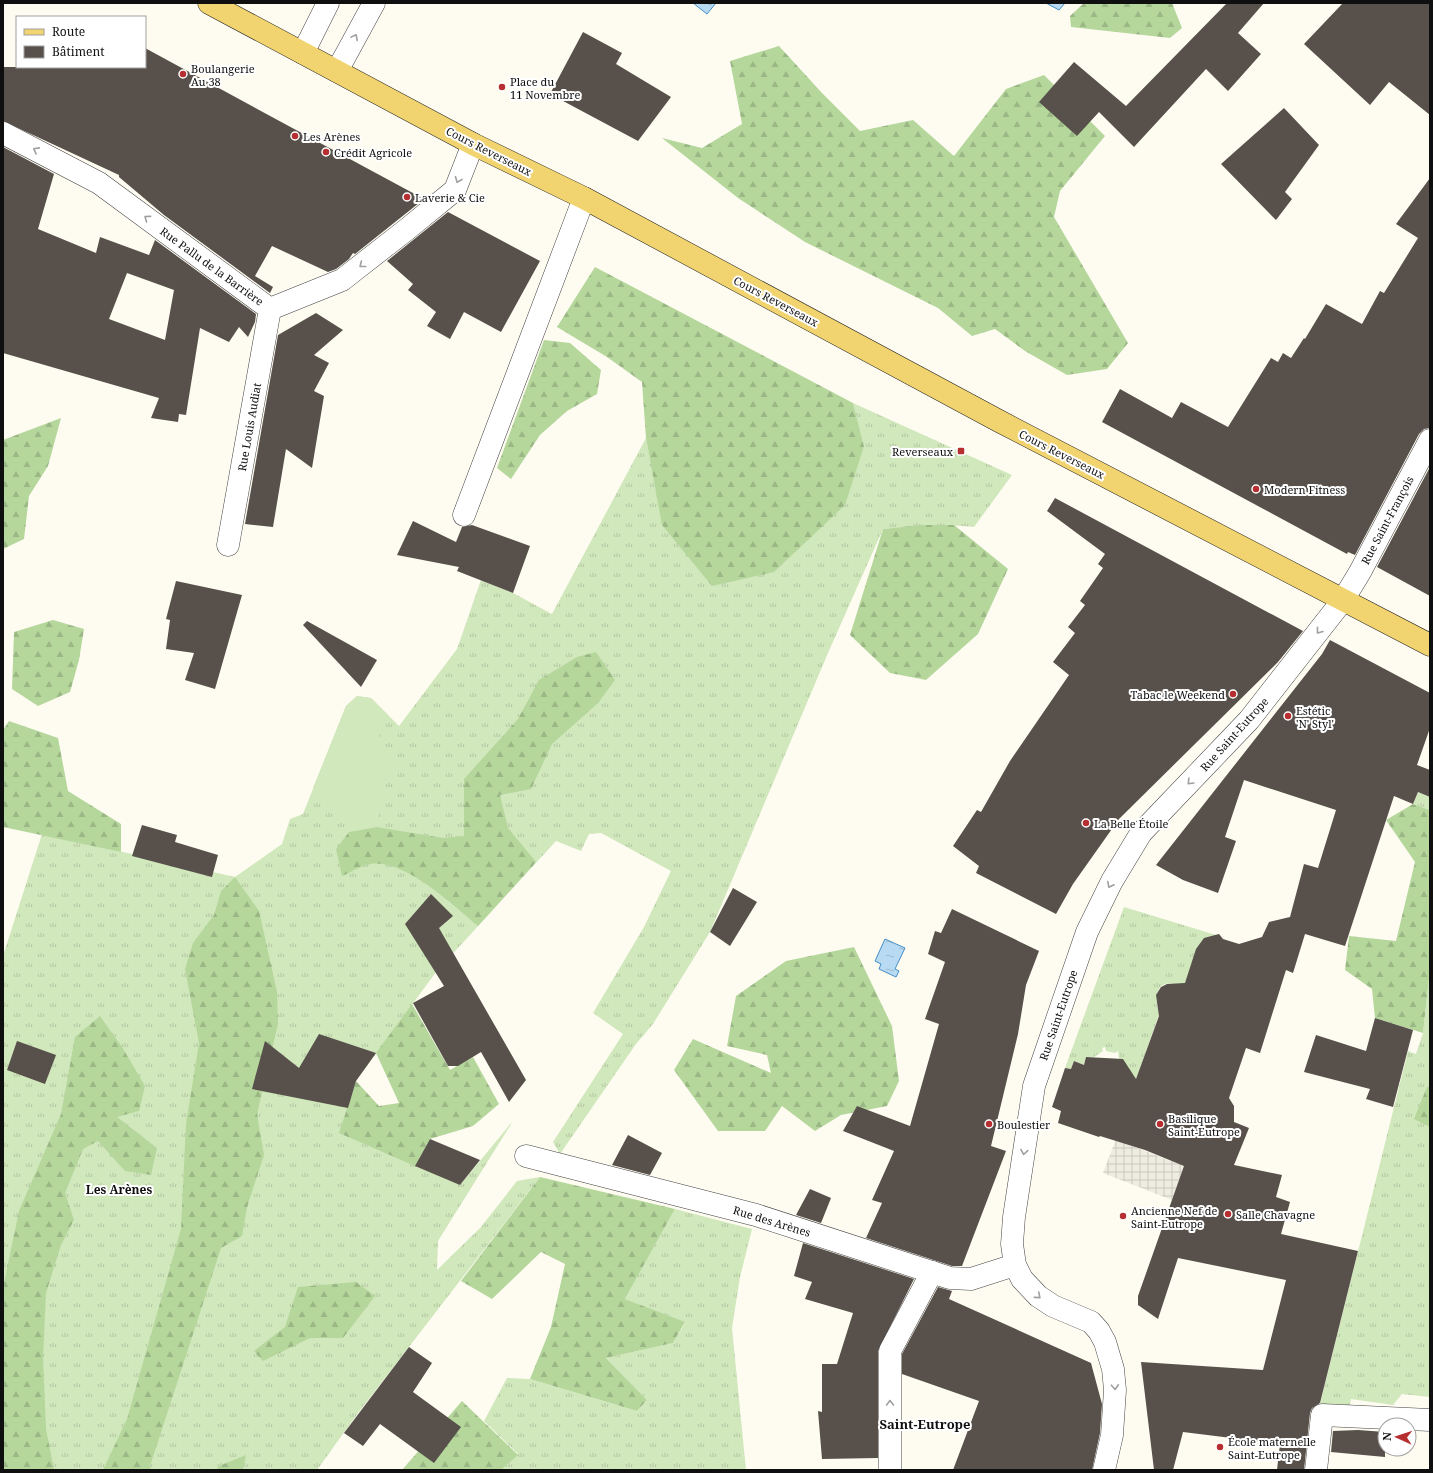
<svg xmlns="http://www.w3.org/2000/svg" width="1433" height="1473" viewBox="0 0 1433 1473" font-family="'Noto Serif',serif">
<defs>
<pattern id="grass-tufts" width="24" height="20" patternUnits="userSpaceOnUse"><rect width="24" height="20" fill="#d1e7bc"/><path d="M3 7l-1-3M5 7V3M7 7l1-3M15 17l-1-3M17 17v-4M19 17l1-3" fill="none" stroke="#b2c5a0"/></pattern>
<pattern id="forest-firs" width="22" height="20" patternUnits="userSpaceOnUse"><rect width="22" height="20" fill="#b5d79c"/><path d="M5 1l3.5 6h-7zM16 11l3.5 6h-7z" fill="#9ab785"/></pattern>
<pattern id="plaza-grid" width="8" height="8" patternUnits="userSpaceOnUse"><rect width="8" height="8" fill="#eeebe0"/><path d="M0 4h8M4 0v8" fill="none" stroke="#cbc8bf"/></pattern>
<pattern id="water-ripples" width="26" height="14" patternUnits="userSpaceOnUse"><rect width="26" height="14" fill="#b8dbf3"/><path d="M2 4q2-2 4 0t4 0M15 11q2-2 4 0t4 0" fill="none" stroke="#9dbbcf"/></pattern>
</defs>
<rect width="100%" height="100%" fill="#fefcf1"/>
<g fill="url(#grass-tufts)">
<path d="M853 403 1012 475 974 527C943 524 914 526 883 529L828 653 710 932 653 1024 636 1044 560 1154 553 1142 623 1034 593 1013 644 927 671 871 601 833 589 834 581 851 556 841 436 972 356 1081 346 1113 460 1185 513 1121 438 1241 437 1270 481 1227 517 1181 540 1177 358 1413 317 1470H3V956L42 834 235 877 282 844 290 819 303 814 346 706 357 696 371 698 399 726 457 649 481 580 513 593 552 614 646 438 663 525 864 446Z"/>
<path d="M1418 792 1430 797V810L1413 804Z"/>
<path d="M1124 907 1216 935 1192 962 1188 991C1183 989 1178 985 1173 984 1155 980 1154 1002 1160 1012L1135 1082 1120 1064 1118 1051 1115 1053 1106 1051 1105 1047 1102 1048 1103 1051 1094 1057H1086L1084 1065 1074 1061 1071 1069 1065 1068Z"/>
<path d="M1430 970V1397L1402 1394 1393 1405 1351 1399 1349 1409 1320 1404 1408 1051 1416 1054 1423 1033Z"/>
<path d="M675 1209 752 1229 740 1277 732 1328 746 1470H501L518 1454 484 1421 507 1378 530 1379 637 1411 647 1400 606 1358 673 1343 685 1323 625 1299Z"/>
</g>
<g fill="url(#forest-firs)">
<path d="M1084 3H1172L1182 28 1170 38 1071 27 1070 16Z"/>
<path d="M779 46 822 93 860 131 913 120 954 156 1006 89 1044 75 1105 136 1060 191 1054 217 1128 343 1107 369 1067 375 1025 351 995 329 972 336 938 308 805 242 738 198 662 138 702 148 742 124 730 61Z"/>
<path d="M595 267 853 403 864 446 845 505 774 572 712 586 662 525 646 438 642 382 607 357 557 327Z"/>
<path d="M544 340 570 343 601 370 597 394 567 411 540 435 511 479 497 468Z"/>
<path d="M61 418 48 466 29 496 24 539 3 549V440Z"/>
<path d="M921 525H954L1008 569 978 634 926 680 890 673 850 635 883 529Z"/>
<path d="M53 620 84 629 79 660 70 692 38 706 12 689 14 632Z"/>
<path d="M596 652 615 680 598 703 552 744 531 789 500 795 508 828 536 862 478 926C452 905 406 859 370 864 361 865 350 873 342 876L336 849 349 832 376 827 443 838 464 836V779L518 719 539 680 577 657Z"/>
<path d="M9 721 58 738 68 791 121 824V852L3 827V730Z"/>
<path d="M1413 804 1430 810V970L1423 1033 1375 1018 1372 989 1345 970 1349 936 1396 941 1415 862 1386 820Z"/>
<path d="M235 877 259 911 277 992 278 1024 257 1114 264 1155 247 1207 242 1236 221 1248 150 1466 151 1470H103L127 1419 181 1229 186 1124 199 1043 185 969 193 943 214 915 221 891Z"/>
<path d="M854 947 892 1026 899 1081 887 1106 841 1115 815 1131 782 1106 765 1131H718L674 1070 693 1039 771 1073 767 1055 727 1046 736 996 786 961Z"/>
<path d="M412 1004 450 1070 473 1057 499 1104 473 1126 430 1139 415 1166 339 1133 356 1081 379 1106 399 1103 376 1053Z"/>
<path d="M100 1016 122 1047 145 1086 139 1111 117 1117 157 1148 151 1175 125 1171 98 1141 83 1149 65 1193 74 1220 61 1245 46 1293 43 1358 46 1429 54 1470H3V1288L19 1211 61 1114 75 1037Z"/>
<path d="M1430 1086V1127L1414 1119 1427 1087Z"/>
<path d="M540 1177 675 1209 625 1299 685 1322 673 1343 606 1358 647 1400 637 1411 530 1379 551 1327 565 1264 541 1252 492 1299 461 1281Z"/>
<path d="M356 1282 375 1296 343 1338H310L263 1361 254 1351 285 1327 298 1287Z"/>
<path d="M462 1401 518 1455 501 1470H402Z"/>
<path d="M246 1455 243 1470H216L219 1466Z"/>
</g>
<path fill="#d1e7bc" d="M357 696 371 698 389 716 377 740 395 756 383 794 376 827 349 832 340 811 313 788 346 706Z"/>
<path fill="url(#plaza-grid)" d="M1116 1139 1170 1161 1187 1159 1172 1200 1103 1173Z"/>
<g fill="url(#water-ripples)" stroke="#438ec6">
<path d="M693 3H716L707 14Z"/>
<path d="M1046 3H1065L1059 10Z"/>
<path d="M885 939 905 948 895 969 899 971 896 977 879 969 881 964 875 961Z"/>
</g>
<g fill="#57504b" fill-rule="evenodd">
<path d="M1227 3H1264L1238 33 1261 54 1228 91 1206 69 1134 147 1099 112 1077 136 1039 102 1074 62 1126 106Z"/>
<path d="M1343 3H1430V115L1389 82 1370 105 1304 44Z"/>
<path d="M583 32 622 53 616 64 671 97 638 141 550 94Z"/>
<path d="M145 48 272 117 424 199 355 254 353 253 349 259 336 269 328 272 272 246 255 276 273 287 270 293 164 215 119 177V175L3 121V67H145Z"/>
<path d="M1284 108 1319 145 1285 192 1292 199 1276 220 1221 164Z"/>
<path d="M3 147 54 174 38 229 96 253 100 237 149 255 155 240 256 314 255 322 248 337 239 327 229 342 200 328 186 415 179 414 178 422 151 418 159 398 3 353ZM127 273 174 290 165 340 109 319Z"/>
<path d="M1430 178V428L1424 429 1419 434 1355 555 1348 552 1347 554 1102 422 1120 389 1172 418 1181 402 1228 427 1271 358 1278 362 1283 353 1291 358 1304 338 1305 339 1326 304 1362 324 1380 291 1384 293 1418 238 1396 224Z"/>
<path d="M448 212 540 261 501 332 464 312 450 339 427 326 436 312 408 290 413 284 387 261Z"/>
<path d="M316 313 343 330 314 355 329 363 314 391 324 396 312 468 286 449 273 527 245 524 278 335Z"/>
<path d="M1430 467V596L1377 567Z"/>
<path d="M1055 498 1303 631 1278 662 1119 819 1073 884 1056 914 976 873 979 866 953 846 977 810 981 812 1010 761 1069 675 1053 662 1075 633 1068 627 1085 605 1080 601 1103 568 1098 564 1105 554 1047 511Z"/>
<path d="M413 521 456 542 462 527 472 525 530 546 513 593 457 571 459 567 397 555Z"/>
<path d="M176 581 242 595 215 689 185 680 194 653 166 649 170 620 166 619Z"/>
<path d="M307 621 377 660 361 687 303 625Z"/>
<path d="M1330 640 1430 693V728L1417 765 1430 770V797L1418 792 1413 804 1394 796 1345 946 1305 934 1293 973 1286 970 1260 1053 1246 1048 1229 1098 1234 1106V1122L1249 1128 1234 1165 1282 1175 1276 1197 1290 1202 1281 1234 1358 1251 1320 1403 1312 1408 1310 1413 1304 1470H1277L1280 1444 1183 1432 1173 1470H1154L1141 1362 1263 1370 1286 1280 1178 1258 1158 1319 1138 1305V1296L1184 1166 1145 1150 1100 1136 1099 1137 1058 1123 1061 1111 1052 1107 1065 1068 1071 1069 1074 1061 1084 1065 1086 1057 1123 1059 1136 1079 1159 1016 1156 995 1161 987 1167 984 1185 983 1196 949 1204 938 1219 934 1223 939 1239 944 1262 937 1269 922 1290 917 1304 864 1318 868 1336 810 1244 780 1225 837 1236 841 1218 893 1183 880 1156 865 1322 654Z"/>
<path d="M142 825 177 835 175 842 218 855 212 877 132 856Z"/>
<path d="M733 888 757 902 730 946 710 932Z"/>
<path d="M431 894 453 916 439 928 526 1080 509 1102 481 1052 458 1066H448L413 1003 444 986 405 924Z"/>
<path d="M952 909 1039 951 1026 985 1018 1034 991 1146 1006 1151 962 1266H952L866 1238 882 1203 872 1200 894 1151 843 1131 857 1106 910 1126 939 1024 925 1019 945 962 928 954 935 931 941 933Z"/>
<path d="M1375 1018 1413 1030 1393 1107 1366 1099 1370 1089 1304 1072 1316 1035 1366 1051Z"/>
<path d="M319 1034 376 1053 356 1081 348 1108 252 1089 265 1041 299 1068Z"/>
<path d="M17 1041 56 1055 45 1084 7 1070Z"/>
<path d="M628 1135 662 1153 650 1175 612 1165Z"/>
<path d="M430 1139 480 1160 460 1185 415 1166Z"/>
<path d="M810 1189 831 1198 821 1223 796 1215Z"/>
<path d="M803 1243 914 1279 878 1351V1458L822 1459 818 1411 822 1412V1364H837L853 1313 805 1299 812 1282 794 1276Z"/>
<path d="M938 1287 952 1291 949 1299 1091 1363 1102 1404 1100 1433 1092 1470H953L979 1401 902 1374V1354Z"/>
<path d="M409 1347 432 1363 413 1392 461 1427 434 1463 380 1424 363 1446 344 1433Z"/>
<path d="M1358 1430 1385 1432V1457L1331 1452 1333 1431Z"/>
</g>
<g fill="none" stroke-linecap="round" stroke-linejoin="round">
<g stroke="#424242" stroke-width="23">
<g id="minor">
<path d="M303 53 328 3"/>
<path d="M337 71 374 3"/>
<path d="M3 133 99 183 270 309 342 280 406 230 455 190 473 144"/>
<path d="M464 515 584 198"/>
<path d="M228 545 270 309"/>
<path d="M526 1156 756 1215 950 1278 971 1279 1015 1265"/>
<path d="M890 1470V1351L932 1272"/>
<path d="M1104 1470 1112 1435 1115 1390 1113 1369 1105 1342 1099 1331 1091 1322 1053 1306 1038 1296 1022 1279 1015 1265 1012 1244 1014 1217 1034 1086 1087 932 1112 881 1141 833 1249 720 1343 600 1360 572 1430 440"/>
<path d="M1316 1470 1322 1415 1430 1420"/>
</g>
</g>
<g stroke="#202020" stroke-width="23">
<path id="major" d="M209 3 473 144 584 198 999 421 1430 645"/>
</g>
<use href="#minor" stroke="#fff" stroke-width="22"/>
<use href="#major" stroke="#f1d46f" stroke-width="22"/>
</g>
<defs><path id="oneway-chevron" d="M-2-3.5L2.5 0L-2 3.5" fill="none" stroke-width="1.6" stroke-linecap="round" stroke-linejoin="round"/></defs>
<g stroke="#9f9f9f">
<use href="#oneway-chevron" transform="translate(355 37) rotate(-62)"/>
<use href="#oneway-chevron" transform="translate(36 150) rotate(-152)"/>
<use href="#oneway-chevron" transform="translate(458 180) rotate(112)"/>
<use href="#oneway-chevron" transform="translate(147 218) rotate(-144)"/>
<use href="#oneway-chevron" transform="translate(362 265) rotate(142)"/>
<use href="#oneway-chevron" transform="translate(1319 631) rotate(128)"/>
<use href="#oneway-chevron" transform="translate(1190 782) rotate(134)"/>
<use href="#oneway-chevron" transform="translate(1110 885) rotate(117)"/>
<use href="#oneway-chevron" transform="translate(1024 1152) rotate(99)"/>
<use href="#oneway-chevron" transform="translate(1038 1296) rotate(40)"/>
<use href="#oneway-chevron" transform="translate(1115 1387) rotate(87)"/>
<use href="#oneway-chevron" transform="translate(890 1403) rotate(-90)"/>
</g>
<g fill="#b72e31" stroke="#fff" stroke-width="1.5">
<circle cx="183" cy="74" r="4"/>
<circle cx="502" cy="87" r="4"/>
<circle cx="295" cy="136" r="4"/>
<circle cx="326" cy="152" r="4"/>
<circle cx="407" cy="197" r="4"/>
<rect x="957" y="447" width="8" height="8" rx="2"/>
<circle cx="1256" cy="489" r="4"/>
<circle cx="1233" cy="694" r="4"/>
<circle cx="1288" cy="716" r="4"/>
<circle cx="1086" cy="823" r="4"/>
<circle cx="989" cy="1124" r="4"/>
<circle cx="1160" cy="1124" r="4"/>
<circle cx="1228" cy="1214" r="4"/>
<circle cx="1123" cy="1216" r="4"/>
<circle cx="1220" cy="1447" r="4"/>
</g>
<g text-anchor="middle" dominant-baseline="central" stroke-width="4" stroke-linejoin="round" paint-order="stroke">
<g font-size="11" fill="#0f0f0f" stroke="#fff" text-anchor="start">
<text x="191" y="68">Boulangerie<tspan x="191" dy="13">Au 38</tspan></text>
<text x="510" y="81">Place du<tspan x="510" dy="13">11 Novembre</tspan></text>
<text x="303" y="136">Les Arènes</text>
<text x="334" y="152">Crédit Agricole</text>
<text x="415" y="197">Laverie &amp; Cie</text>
<text x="953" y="451" text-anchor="end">Reverseaux</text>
<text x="1264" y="489">Modern Fitness</text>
<text x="1225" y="694" text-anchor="end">Tabac le Weekend</text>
<text x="1296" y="710">Estétic<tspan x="1296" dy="13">'N' Styl'</tspan></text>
<text x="1094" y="823">La Belle Étoile</text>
<text x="1168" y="1118">Basilique<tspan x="1168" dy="13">Saint-Eutrope</tspan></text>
<text x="997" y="1124">Boulestier</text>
<text x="1131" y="1210">Ancienne Nef de<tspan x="1131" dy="13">Saint-Eutrope</tspan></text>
<text x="1236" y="1214">Salle Chavagne</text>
<text x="1228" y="1441">École maternelle<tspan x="1228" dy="13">Saint-Eutrope</tspan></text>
</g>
<g font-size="11" fill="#0f0f0f" stroke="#fff">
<text transform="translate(489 151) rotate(27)">Cours Reverseaux</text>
<text transform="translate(212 266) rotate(36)">Rue Pallu de la Barrière</text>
<text transform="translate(776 301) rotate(28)">Cours Reverseaux</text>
<text transform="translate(249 427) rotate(-80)">Rue Louis Audiat</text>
<text transform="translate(1062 454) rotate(27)">Cours Reverseaux</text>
<text transform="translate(1387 520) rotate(-62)">Rue Saint-François</text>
<text transform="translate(1234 734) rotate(-48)">Rue Saint-Eutrope</text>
<text transform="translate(1058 1015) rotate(-71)">Rue Saint-Eutrope</text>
<text transform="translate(772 1221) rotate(17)">Rue des Arènes</text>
</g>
<g font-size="12" font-weight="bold" fill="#0f0f0f" stroke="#fff">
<text x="119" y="1189">Les Arènes</text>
</g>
<g font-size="13" font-weight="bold" fill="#0f0f0f" stroke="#fff">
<text x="925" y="1424">Saint-Eutrope</text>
</g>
</g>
<rect width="1433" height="1473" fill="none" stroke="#0f0f0f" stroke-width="8"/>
<rect x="16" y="16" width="130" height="52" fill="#ffffff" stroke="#9f9f9f"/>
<rect x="24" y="29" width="20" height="6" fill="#f1d46f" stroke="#9f9f9f"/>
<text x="52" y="36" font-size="12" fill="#0f0f0f">Route</text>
<rect x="24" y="46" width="20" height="12" fill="#57504b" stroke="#9f9f9f"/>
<text x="52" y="56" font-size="12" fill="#0f0f0f">Bâtiment</text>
<g transform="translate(1397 1437) rotate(273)"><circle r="19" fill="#ffffff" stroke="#9f9f9f"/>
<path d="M0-3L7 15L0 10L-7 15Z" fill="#b72e31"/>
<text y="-6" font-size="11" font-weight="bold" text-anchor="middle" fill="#0f0f0f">N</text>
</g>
</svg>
